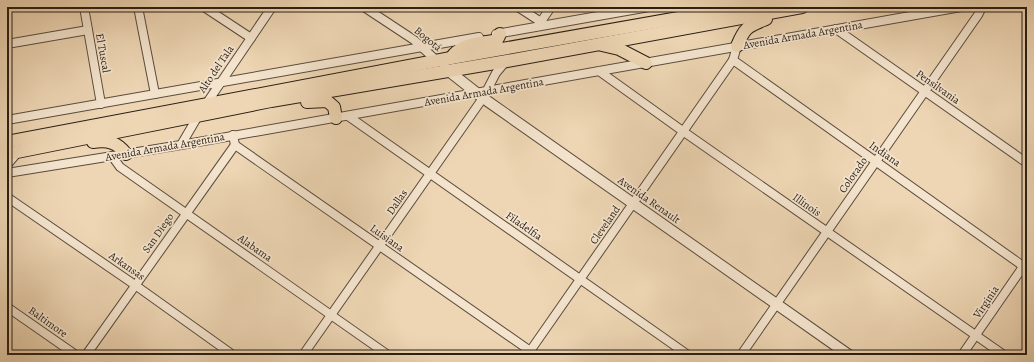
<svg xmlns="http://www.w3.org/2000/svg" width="1034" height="362" viewBox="0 0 1034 362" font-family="Alegreya,serif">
<rect width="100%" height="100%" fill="#eed6b4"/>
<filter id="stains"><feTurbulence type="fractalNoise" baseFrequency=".005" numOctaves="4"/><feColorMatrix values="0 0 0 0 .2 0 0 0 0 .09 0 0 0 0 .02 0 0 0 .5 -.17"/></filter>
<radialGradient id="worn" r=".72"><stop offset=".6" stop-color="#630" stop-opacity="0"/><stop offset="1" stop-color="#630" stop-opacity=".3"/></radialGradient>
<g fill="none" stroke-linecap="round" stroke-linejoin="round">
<g stroke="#5a4c3d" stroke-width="10">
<g id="minor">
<path d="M84 7 101 104"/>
<path d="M138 7 155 94"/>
<path d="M204 7 251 38"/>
<path d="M364 7 414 40 437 61"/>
<path d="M518 7 541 22"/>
<path d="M538 26 551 7"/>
<path d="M836 29 1027 163"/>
<path d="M496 34 649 7"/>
<path d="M7 44 88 30"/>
<path d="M733 60 1023 266"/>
<path d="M599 71 684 132 1004 355"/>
<path d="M348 116 688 355"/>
<path d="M7 120 479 37"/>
<path d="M233 135 235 145 536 355"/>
<path d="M181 145 198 116 272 7"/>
<path d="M112 156 120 167 388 355"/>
<path d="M7 165 18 152"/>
<path d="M7 173 181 145 961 7"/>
<path d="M7 197 135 285 233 355"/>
<path d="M7 307 76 355"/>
<path d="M528 354 733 60 737 46"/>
<path d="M86 355 235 145"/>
<path d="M303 355 483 98 496 73 506 61"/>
<path d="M741 355 978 15 982 7"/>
<path d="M962 355 1027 261"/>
</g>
</g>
<g stroke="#5a4c3d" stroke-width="12">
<path id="tertiary" d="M445 68 483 98 849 355"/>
</g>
<g stroke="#291e15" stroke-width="14">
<g id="primary">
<path d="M602 45 619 49 646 63"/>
<path d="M737 46C745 27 747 27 766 19"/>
<path d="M451 58C461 43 480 44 497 40L500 34"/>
<path d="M307 102 327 101 334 107 336 118"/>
<path d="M7 142 451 58 741 7"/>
<path d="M93 142C108 140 117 142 126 154"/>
<path d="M7 154 271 101 507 61 802 7"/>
</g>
</g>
<use href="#minor" stroke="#f4e4ce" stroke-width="8"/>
<use href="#tertiary" stroke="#f4e4ce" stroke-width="10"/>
<use href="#primary" stroke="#eed6b4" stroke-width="12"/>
</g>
<g text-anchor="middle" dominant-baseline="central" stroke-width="3.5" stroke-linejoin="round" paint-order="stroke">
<g font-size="11" fill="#291e15" stroke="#f4e4ce">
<text transform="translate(803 35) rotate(-10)">Avenida Armada Argentina</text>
<text transform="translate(428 39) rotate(40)">Bogotá</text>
<text transform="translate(103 53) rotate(80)">El Tuscal</text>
<text transform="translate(216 69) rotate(-56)">Alto del Tala</text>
<text transform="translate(938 87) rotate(35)">Pensilvania</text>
<text transform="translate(484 92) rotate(-10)">Avenida Armada Argentina</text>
<text transform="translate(165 147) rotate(-10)">Avenida Armada Argentina</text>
<text transform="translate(885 154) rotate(35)">Indiana</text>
<text transform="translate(853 175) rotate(-55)">Colorado</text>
<text transform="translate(649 200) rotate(35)">Avenida Renault</text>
<text transform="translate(397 202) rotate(-55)">Dallas</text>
<text transform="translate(807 205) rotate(35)">Illinois</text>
<text transform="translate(605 225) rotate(-55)">Cleveland</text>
<text transform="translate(524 226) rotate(35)">Filadelfia</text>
<text transform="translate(158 233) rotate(-55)">San Diego</text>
<text transform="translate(387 238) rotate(35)">Luisiana</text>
<text transform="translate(255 248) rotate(35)">Alabama</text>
<text transform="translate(127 266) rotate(35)">Arkansas</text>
<text transform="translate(986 302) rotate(-56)">Virginia</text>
<text transform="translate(48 322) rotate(35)">Baltimore</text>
</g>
</g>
<rect width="1034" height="362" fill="none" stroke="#eed6b4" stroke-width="24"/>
<rect x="8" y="8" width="1018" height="346" fill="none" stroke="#291e15" stroke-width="2"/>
<rect x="12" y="12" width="1010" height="338" fill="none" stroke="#291e15"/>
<rect width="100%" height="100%" filter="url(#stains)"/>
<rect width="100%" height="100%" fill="url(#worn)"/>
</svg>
